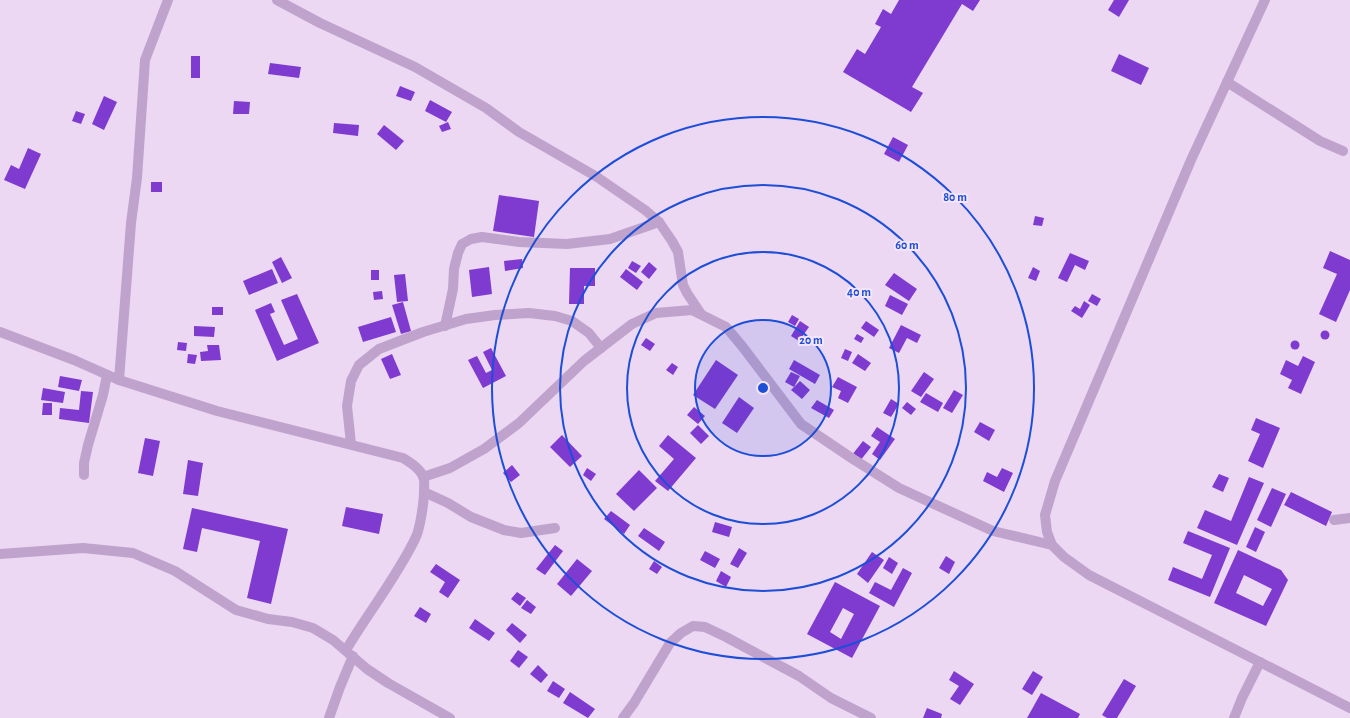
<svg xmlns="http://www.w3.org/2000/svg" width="1350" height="718" viewBox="0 0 1350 718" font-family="'Alegreya Sans',sans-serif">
<rect width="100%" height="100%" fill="#ecd8f3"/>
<g fill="#7f3acf" fill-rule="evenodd">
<path d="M899 0H980L973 11 962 4 912 87 923 93 911 112 843 72 857 49 865 54 881 27 875 24 883 9 891 14Z"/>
<path d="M1114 0H1129L1119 17 1108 10Z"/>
<path d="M1119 54 1149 68 1141 85 1111 71Z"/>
<rect x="191" y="56" width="9" height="22"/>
<path d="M270 63 301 67 299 78 268 74Z"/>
<path d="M400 86 415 92 411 101 396 96Z"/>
<path d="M104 96 117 102 104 130 92 124Z"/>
<path d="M430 100 452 112 446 122 425 111Z"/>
<path d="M234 101 250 102 249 114H233Z"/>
<path d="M76 111 85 114 81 124 72 121Z"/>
<path d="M448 122 451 129 442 132 439 126Z"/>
<path d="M334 123 359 125 358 136 333 133Z"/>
<path d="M384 125 404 141 396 150 377 134Z"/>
<path d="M893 137 908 145 899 162 884 154Z"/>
<path d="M28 148 41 154 25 189 4 180 11 165 19 169Z"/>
<rect x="151" y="182" width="11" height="10"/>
<path d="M499 195 539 201 534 237 493 231Z"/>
<path d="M1035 216 1044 218 1042 226 1033 225Z"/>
<path d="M1330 251 1350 260V290L1336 322 1319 314 1337 274 1323 268Z"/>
<path d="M1070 253 1089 261 1085 270 1075 265 1067 282 1058 278Z"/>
<path d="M281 257 292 278 282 283 272 262Z"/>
<path d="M522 259 523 268 505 271 504 261Z"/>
<path d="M632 261 641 266 636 273 628 268Z"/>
<path d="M649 262 657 269 649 279 641 272Z"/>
<path d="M489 267 492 294 472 297 469 270Z"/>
<path d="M1033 267 1040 271 1036 281 1028 278Z"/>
<path d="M570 268H595V286H584V304H569Z"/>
<path d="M272 269 278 283 249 295 243 281Z"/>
<path d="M626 269 643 282 637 290 620 277Z"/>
<rect x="371" y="270" width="8" height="10"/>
<path d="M894 273 917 289 909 301 885 285Z"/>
<path d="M405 274 408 301 397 302 394 275Z"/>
<path d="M382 291 383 299 374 300 373 292Z"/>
<path d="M297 294 319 343 277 361 255 310 271 303 275 312 270 314 284 345 298 339 281 300Z"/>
<path d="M1092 294 1101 299 1097 306 1088 301Z"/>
<path d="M890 295 908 304 902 315 885 306Z"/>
<path d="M1084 301 1090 305 1082 318 1071 311 1075 306 1080 309Z"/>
<path d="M403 302 411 331 401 334 392 305Z"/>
<rect x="212" y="307" width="11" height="8"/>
<path d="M792 315 799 319 795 326 788 322Z"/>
<path d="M391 317 396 332 363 342 358 327Z"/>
<path d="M800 321 809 327 799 341 791 336Z"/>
<path d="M866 321 879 330 874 337 861 328Z"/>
<path d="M901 325 921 335 917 343 907 338 899 353 889 348Z"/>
<path d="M194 326 215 327 214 337 194 336Z"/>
<circle cx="1325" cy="335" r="4.5"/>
<path d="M857 334 864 338 861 343 854 339Z"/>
<path d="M646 338 655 344 650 351 641 345Z"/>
<circle cx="1295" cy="345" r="4.5"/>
<path d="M178 342 187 343 186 351 177 350Z"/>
<path d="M207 345H219L221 360 201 361 200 352 208 351Z"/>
<path d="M491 348 506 376 483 388 468 360 477 356 486 373 492 370 483 352Z"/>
<path d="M845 349 852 352 848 361 841 358Z"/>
<path d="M188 354 197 355 195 364 187 363Z"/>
<path d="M392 354 401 375 390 379 381 359Z"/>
<path d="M858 354 871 363 865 371 852 363Z"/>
<path d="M1303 356 1315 362 1301 394 1288 388 1292 380 1280 374 1286 360 1298 366Z"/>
<path d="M716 360 738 375 715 409 693 395Z"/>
<path d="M794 360 820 375 815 384 789 369Z"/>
<path d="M672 363 678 367 673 375 666 370Z"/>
<path d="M791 372 800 376 794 387 785 382Z"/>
<path d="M924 372 934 379 921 397 911 391Z"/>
<path d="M60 376 82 380 79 391 58 387Z"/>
<path d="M838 377 857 387 848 403 838 398 841 391 832 387Z"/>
<path d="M800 381 810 390 802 399 791 390Z"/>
<path d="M43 388 65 392 63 403 41 400Z"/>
<path d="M954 390 963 395 952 413 943 408Z"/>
<path d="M81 391 93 392 89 423 59 419 60 408 79 410Z"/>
<path d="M926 393 943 403 938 412 920 402Z"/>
<path d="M739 397 754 408 737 433 722 423Z"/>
<path d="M891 399 899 404 891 417 883 413Z"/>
<path d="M817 400 834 410 829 418 811 408Z"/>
<path d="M907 402 916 409 911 415 902 408Z"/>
<path d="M43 403H52V415H42Z"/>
<path d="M694 407 705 416 698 424 687 415Z"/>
<path d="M1256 418 1280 428 1263 468 1248 461 1260 434 1251 430Z"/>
<path d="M980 422 995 430 989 441 974 432Z"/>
<path d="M698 425 709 436 701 444 690 433Z"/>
<path d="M877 427 895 439 880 460 872 454 880 442 871 436Z"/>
<path d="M562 435 582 456 570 467 550 447Z"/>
<path d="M668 435 696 458 668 491 655 481 674 459 659 446Z"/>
<path d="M145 438 160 441 153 476 138 473Z"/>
<path d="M863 441 871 447 860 461 852 455Z"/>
<path d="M188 460 203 463 198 496 183 494Z"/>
<path d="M512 465 520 475 511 482 503 473Z"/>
<path d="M587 468 596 474 591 481 583 475Z"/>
<path d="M1002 468 1013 473 1004 492 983 481 987 472 997 477Z"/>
<path d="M639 470 657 488 634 511 616 494Z"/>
<path d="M1219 474 1229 478 1223 492 1212 487Z"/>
<path d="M1249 477 1264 483 1237 545 1197 528 1205 510 1231 521Z"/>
<path d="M1272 488 1286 494 1271 527 1257 520Z"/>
<path d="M1291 492 1332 512 1326 526 1284 505Z"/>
<path d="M346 507 383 514 379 534 342 526Z"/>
<path d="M192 508 288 529 271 604 247 598 260 541 202 528 197 552 183 549Z"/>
<path d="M611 511 630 525 624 534 604 519Z"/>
<path d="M715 522 732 527 729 537 712 532Z"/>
<path d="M1255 527 1265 532 1256 552 1246 547Z"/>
<path d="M644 528 665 542 659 551 638 536Z"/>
<path d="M1188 531 1230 548 1210 597 1168 580 1173 567 1202 579 1212 555 1183 543Z"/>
<path d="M555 545 563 551 545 575 536 569Z"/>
<path d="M739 548 747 553 738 568 730 564Z"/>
<path d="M1238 550 1281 570 1288 580 1266 626 1214 603ZM1244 575 1272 589 1263 606 1236 593Z"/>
<path d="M705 551 720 559 715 568 700 560Z"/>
<path d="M872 552 884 560 868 583 857 574Z"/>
<path d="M946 556 955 562 949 574 939 568Z"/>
<path d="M889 557 898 563 892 574 883 568Z"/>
<path d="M577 559 592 571 571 596 557 584Z"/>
<path d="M654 561 662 567 657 574 649 569Z"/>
<path d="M436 564 460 580 448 598 439 592 445 582 430 572Z"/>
<path d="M903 568 912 573 894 607 869 593 875 582 891 590Z"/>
<path d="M721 571 731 577 726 587 716 581Z"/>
<path d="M835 582 880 606 852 658 807 634ZM843 608 854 614 841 639 830 632Z"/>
<path d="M517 592 526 598 520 606 511 599Z"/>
<path d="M527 600 536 607 531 614 521 608Z"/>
<path d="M420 607 431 614 426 623 414 616Z"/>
<path d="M475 619 495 633 489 641 469 628Z"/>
<path d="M512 623 527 635 520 643 506 630Z"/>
<path d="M518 650 528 657 519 668 510 661Z"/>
<path d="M538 665 548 675 541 683 530 674Z"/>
<path d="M954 671 974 684 960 705 950 699 959 686 949 680Z"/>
<path d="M1033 671 1043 677 1032 695 1022 689Z"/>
<path d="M1124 679 1136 686 1117 718H1107L1102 715Z"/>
<path d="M553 681 565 689 559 698 547 691Z"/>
<path d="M570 692 595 709 588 718 563 703Z"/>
<path d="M1041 693 1080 714 1078 718H1027Z"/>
<path d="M927 708 942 714 941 718H923Z"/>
</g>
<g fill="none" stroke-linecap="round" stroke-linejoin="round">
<g stroke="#bfa3cc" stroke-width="10">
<path d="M277 0 320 23 415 67 486 108 519 132 597 177 645 210 659 222 672 241 678 252 683 285 687 293 701 314"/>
<path d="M1265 0 1191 160 1055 481 1045 515 1047 532 1052 545 1064 557 1089 575 1350 708"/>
<path d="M1227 82 1320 141 1343 151"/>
<path d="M445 326 453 289 454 269 458 253 462 244 471 239 482 237 519 242 567 244 610 239 659 222"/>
<path d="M0 332 74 360 119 380 217 411 403 458C411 463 419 468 423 476 425 480 424 487 424 491 424 502 420 530 415 539 396 578 368 613 346 650"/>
<path d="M119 380 131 223 137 178 145 60 168 0"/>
<path d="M351 444 347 406 351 381 359 365 379 349 423 332 466 319 495 315 529 313 555 316 572 321 589 333 601 348"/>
<path d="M84 475V463L88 445 103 395 107 375"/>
<path d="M423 477 450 468 484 449 519 423 584 361 632 324 656 313 692 310 726 327 742 346 801 424 853 459 899 488 993 531 1052 545"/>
<path d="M424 492 448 503 471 517 504 530 521 533 555 528"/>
<path d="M1334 520 1350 518"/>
<path d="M0 554 83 548 133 553 175 571 236 610 268 619 292 622 313 628 333 640 367 669 388 683 450 718"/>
<path d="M329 718 340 687 353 656"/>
<path d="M623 718 634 703 670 643 681 633 693 626 705 627 726 637 799 676 831 698 871 718"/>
<path d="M1234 718 1242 698 1260 662"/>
</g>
</g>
<circle cx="763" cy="388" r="68" fill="#1d4ed8" fill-opacity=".12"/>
<g fill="none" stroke="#1d4ed8" stroke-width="2">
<circle cx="763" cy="388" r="68"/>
<circle cx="763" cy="388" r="136"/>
<circle cx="763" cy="388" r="203"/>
<circle cx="763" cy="388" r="271"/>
</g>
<circle cx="763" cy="388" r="6" fill="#1d4ed8" stroke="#f5e5fb" stroke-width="2"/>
<g font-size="12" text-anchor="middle" font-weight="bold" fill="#1d4ed8" stroke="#f5e5fb" stroke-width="4" stroke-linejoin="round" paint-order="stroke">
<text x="955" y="201">80 m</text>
<text x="907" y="249">60 m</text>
<text x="859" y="296">40 m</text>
<text x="811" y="344">20 m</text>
</g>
</svg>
